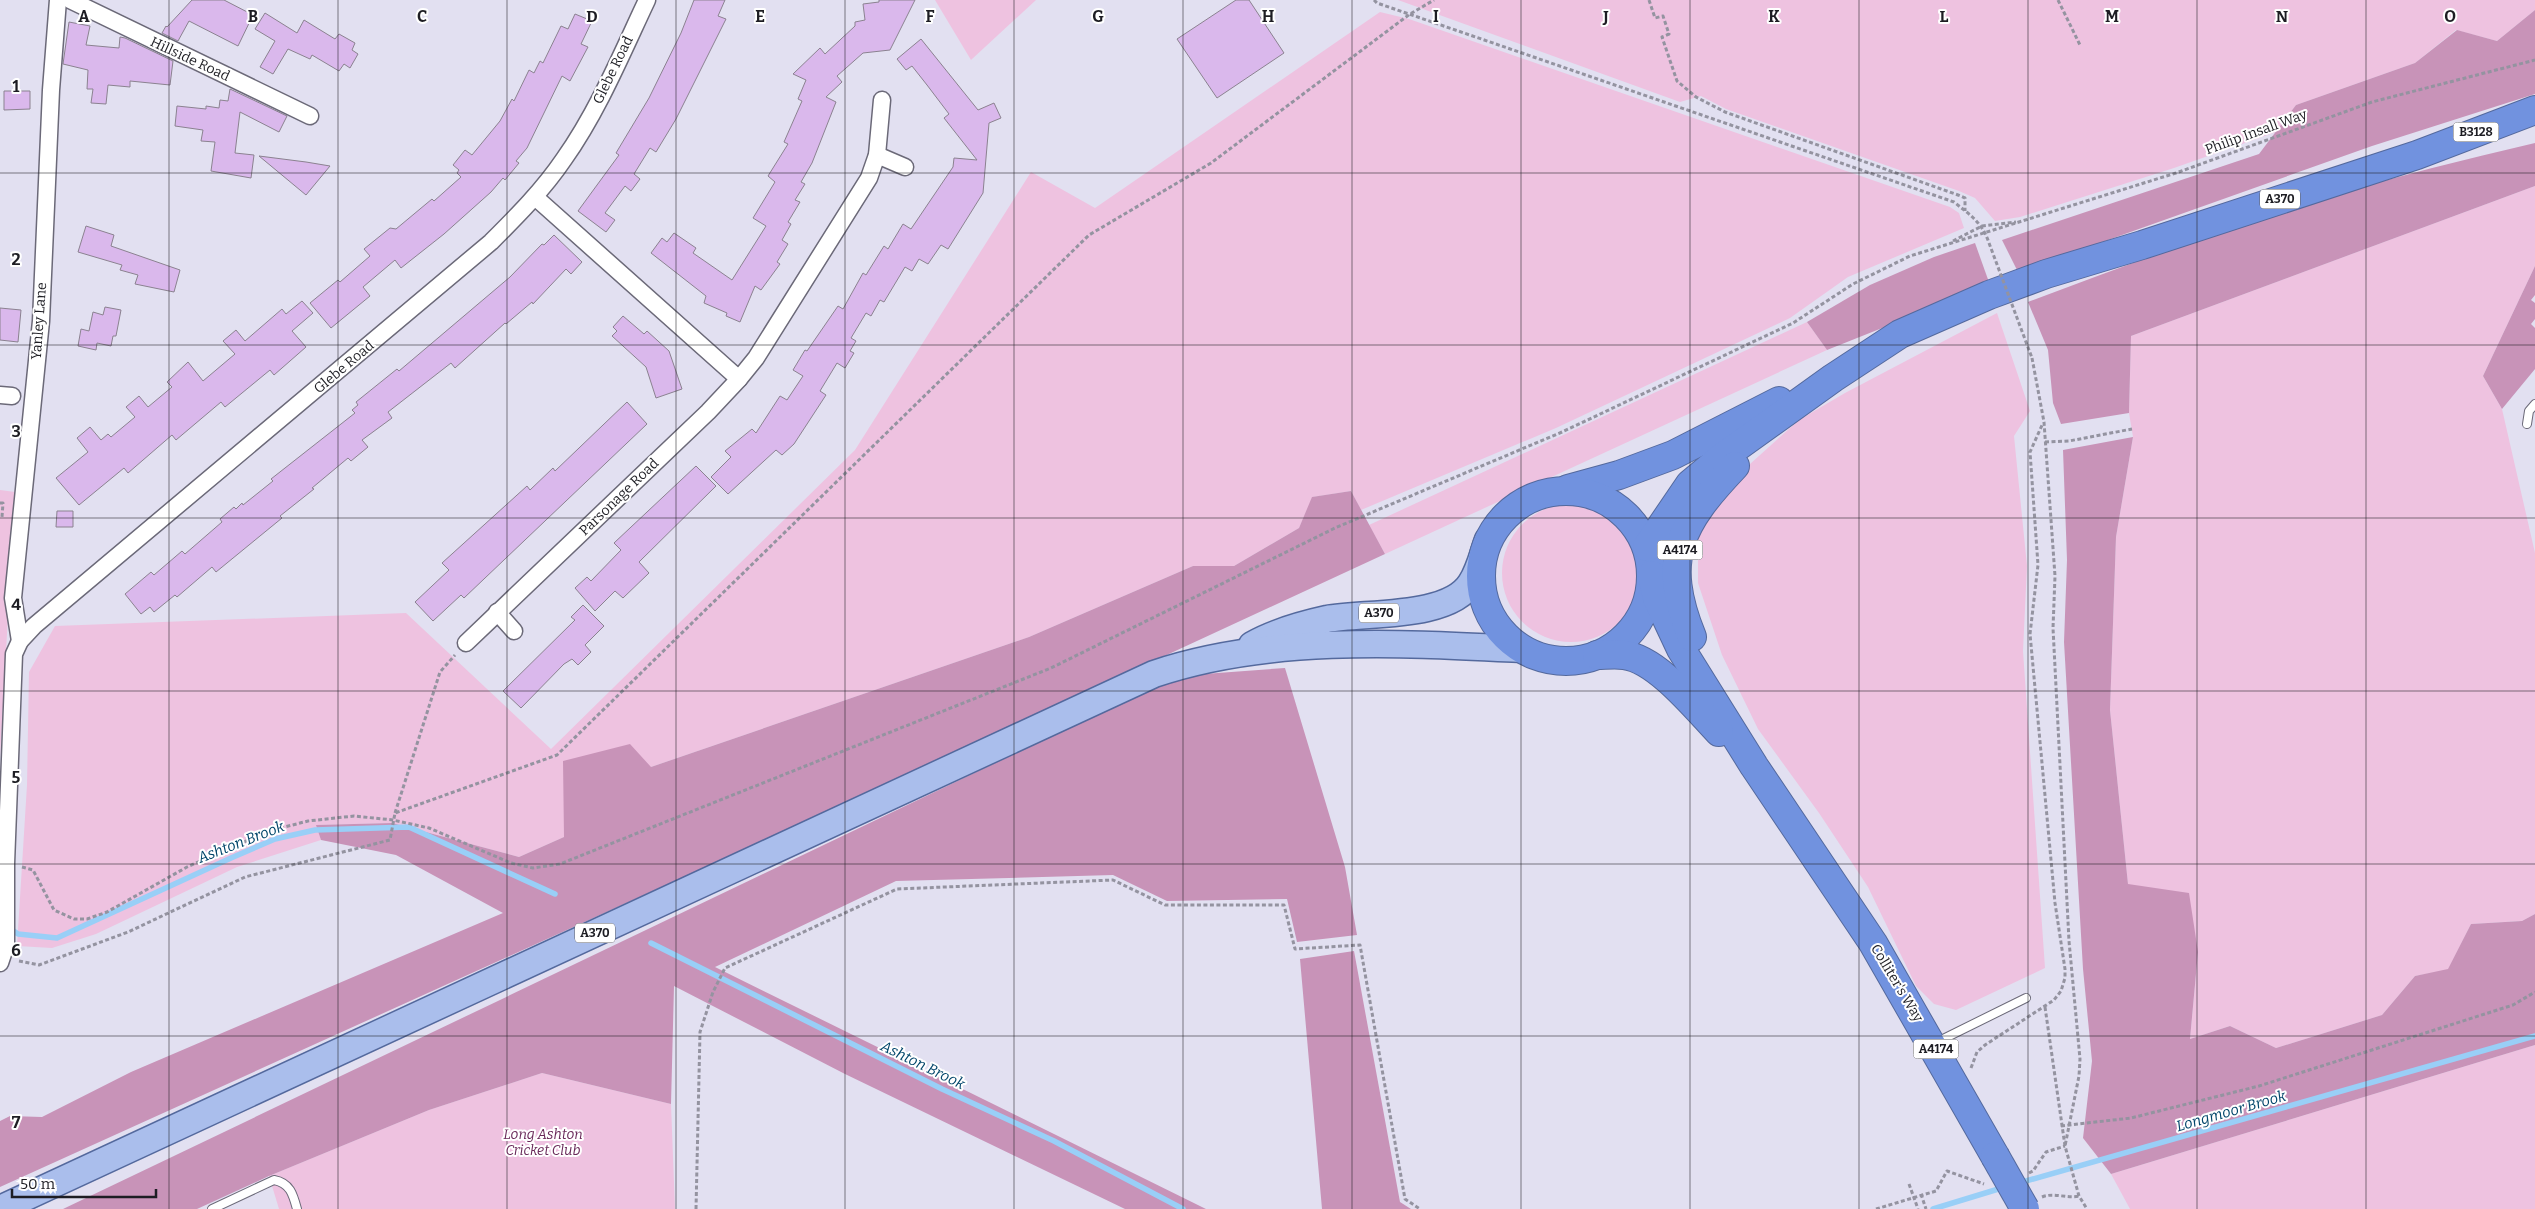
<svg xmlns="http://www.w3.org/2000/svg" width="2535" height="1209" viewBox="0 0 2535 1209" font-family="Bitter,serif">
<rect width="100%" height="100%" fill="#e2e0f1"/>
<g fill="#eec2e0">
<path d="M935 0H1036L971 60Z"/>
<path d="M1398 0H2535V10L2497 41 2456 30 2415 63 2296 105 2276 132 2174 168 2020 217 1995 221 1975 198 1959 191 1726 109 1701 96 1680 102Z"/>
<path d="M1380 12 1409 19 1950 207 1959 213 1964 228 1848 277 1790 318 1556 428 1361 510 1351 491 1313 497 1299 528 1234 566H1193L1029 637 651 767 564 837 519 857 392 823 317 825 321 840 237 867 96 934 52 948 17 946 27 785 29 672 55 626 406 613 551 749 855 450 1031 172 1095 208Z"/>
<path d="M2535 186V266L2483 376 2502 409 2535 553V914L2522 921 2471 924 2448 970 2415 976 2382 1015 2276 1048 2230 1026 2190 1039 2198 952 2128 884 2110 710 2116 537 2133 437 2129 413 2131 336Z"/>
<path d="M1997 313 2030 411 2014 436 2027 566 2023 651 2045 968 1956 1010 1934 1004 1916 986 1868 887 1819 813 1758 729 1722 655 1698 583V537L1720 499 1750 464 1799 420 1845 393Z"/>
<path d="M1807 322 1827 350 1385 554 1369 525Z"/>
<path d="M0 490 15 492 0 758Z"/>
<circle cx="1571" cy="573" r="69"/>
<path d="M2535 1045V1209H2130L2111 1174Z"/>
<path d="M542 1073 671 1104 675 1209H279L269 1176 429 1110Z"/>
</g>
<g fill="#c893b8">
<path d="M2535 10V94L2372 146 2018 272 2002 240 2259 154 2296 105 2415 63 2457 30 2497 41Z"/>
<path d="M2535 143V186L2131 336 2129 413 2061 424 2053 403 2048 350 2028 302C2127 265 2225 228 2326 197 2395 177 2465 159 2535 143Z"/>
<path d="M1975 243 1990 285 1827 350 1807 322 1870 285 1934 257Z"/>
<path d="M2535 266V295L2531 300 2535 303V319L2531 324 2535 328V369L2502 409 2483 376Z"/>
<path d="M2133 437 2116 537 2110 710 2128 884 2189 893 2198 952 2190 1039 2230 1026 2276 1048 2382 1015 2415 976 2448 969 2471 924 2522 921 2535 914V1045L2111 1174 2083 1138 2092 1061 2083 969 2064 642 2067 560 2063 450Z"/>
<path d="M1351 491 1385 554 860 797 0 1187V1121L10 1116 42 1117 131 1072 503 913 396 855 321 840 316 825 392 823 519 857 564 837 563 761 630 744 651 767 1029 637 1193 566H1234L1299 528 1312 497Z"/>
<path d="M1285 668 1345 867 1357 935 1297 942 1287 899 1167 901 1113 875 896 881 715 967 1206 1209H1125L845 1074 674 986 671 1104 542 1073 429 1110 269 1176 197 1209H63L1177 676Z"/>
<path d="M1354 951 1400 1202 1411 1209H1322L1300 959Z"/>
</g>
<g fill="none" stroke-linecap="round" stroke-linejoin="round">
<g stroke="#99cff7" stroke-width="5.5">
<path d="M8 927 18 934 57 938 231 858 275 839 315 830 409 827 555 894"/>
<path d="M651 943 942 1089 1054 1141 1183 1209"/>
<path d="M2019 1183 2535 1036"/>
<path d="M1933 1209 2005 1187"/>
</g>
</g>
<g fill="#dab8ec" stroke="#8b8290">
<path d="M192 0H224L253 15 238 46 189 21 178 41 162 33 166 26 167 27Z"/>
<path d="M694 0H725L718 16 726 19 676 119 656 152 650 148 634 174 640 179 631 191 625 186 605 213 615 220 606 232 578 211 619 155 616 153 649 98 681 33Z"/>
<path d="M879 0H915L890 50 863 53 837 76 842 82 826 97 836 102 812 163 801 182 805 184 795 200 800 202 788 222 791 224 782 240 788 244 777 262 780 264 761 290 755 286 740 322 726 316 727 313 704 303 706 296 651 253 662 238 667 242 674 233 696 248 693 253 732 280 766 226 753 218 775 182 768 176 788 144 784 142 802 101 798 99 806 80 793 74 820 48 825 54 855 26V22L865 20 863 4 879 2Z"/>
<path d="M1236 0H1249L1284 53 1217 98 1177 39Z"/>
<path d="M265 13 297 33 304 20 335 39 339 34 355 43 352 50 358 54 350 68 344 64 339 71 312 55 310 59 288 49 273 74 260 67 275 41 255 29Z"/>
<path d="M575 14 592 21 581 44 588 47 570 81 562 76 527 148 516 161 519 163 505 180 503 178 491 192 444 234 401 268 395 260 363 287 370 296 331 328 310 303 338 280 340 282 370 256 364 249 390 228 396 229 432 199 434 201 461 177 457 173 459 170 453 165 465 150 472 155 500 121 512 99 514 101 529 70 534 73 540 61 543 63 561 26 568 29Z"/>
<path d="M69 22 90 26 86 45 119 48 120 37 125 38 173 61 170 85 130 81V87L108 85 106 104 91 103 93 89H87L88 70 63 64Z"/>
<path d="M921 39 978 110 994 103 1001 118 989 123 983 193 948 249 941 245 928 264 919 259 912 271 905 267 884 302 880 300 871 316 866 313 851 338 856 341 850 351 854 353 845 368 837 363 820 391 826 395 794 444 782 455 776 450 728 494 711 477 731 457 725 451 752 429 756 433 780 396 787 400 803 376 793 370 805 350 807 351 838 306 843 309 863 273 866 275 884 246 888 249 903 224 911 229 953 167 954 158 977 160 944 118 949 114 927 85 912 66 906 70 897 59Z"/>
<path d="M230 89 287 116 279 132 240 112 235 153 254 155 251 178 211 171 215 142 201 141 203 130 175 126 177 106 206 109V106L219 108 220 100 228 101Z"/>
<path d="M4 91H30V109L4 110Z"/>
<path d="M259 156 306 162 330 166 306 195Z"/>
<path d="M86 226 114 235 111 246 180 270 174 292 135 284 138 275 120 270 122 265 78 252Z"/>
<path d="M554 235 582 262 571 274 566 269 533 304 532 302 506 324 505 323 455 368 451 363 388 412 392 418 362 440 368 447 351 461 348 458 312 488 314 489 280 516 282 518 216 572 212 567 177 597 175 595 154 612 150 607 141 614 125 594 151 572 154 575 182 551 185 554 222 522 220 519 234 507 236 509 242 503 243 505 273 481 271 479 355 413 352 410 358 405 356 402 397 369 399 371 510 277 542 244 544 245Z"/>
<path d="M302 301 313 313 292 331 306 347 274 375 270 370 225 407 221 402 176 440 172 435 128 473 124 468 79 505 56 478 88 452 77 438 90 427 101 440 108 434 111 437 135 417 126 407 139 396 148 407 172 387 167 382 188 362 203 381 235 354 223 341 236 330 245 341 282 309 286 314Z"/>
<path d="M105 307 121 310 116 336H113L111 346 97 343 96 350 78 346 81 329 89 331 93 312 103 315Z"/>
<path d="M0 308 21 310 18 342 0 340Z"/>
<path d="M623 316 644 334 647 331 669 351 682 389 656 398 646 367 612 336 617 331 613 327Z"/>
<path d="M627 402 647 424 464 598 461 595 433 621 415 602 449 570 442 563 527 486 530 490 553 468 555 471Z"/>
<path d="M696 466 716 486 639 562 649 573 623 598 615 591 595 611 575 588 587 577 591 581 621 550 614 543Z"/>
<path d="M57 511H73V527H56Z"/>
<path d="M583 605 604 626 585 645 591 652 578 665 572 659 564 664 521 708 503 691 575 620 571 617Z"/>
</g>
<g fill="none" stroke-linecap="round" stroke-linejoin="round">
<g stroke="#6b6978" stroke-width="10">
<g id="lane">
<path d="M2527 424 2529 411 2535 404"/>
<path d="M1935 1043 2026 998"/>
<path d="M212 1209 274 1180C290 1183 293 1194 297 1209"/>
</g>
</g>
<g stroke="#6b6978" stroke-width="19">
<g id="street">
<path d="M70 0 310 116"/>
<path d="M877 155 905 167"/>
<path d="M535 197 739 379"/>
<path d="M0 395 12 396"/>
<path d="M497 612 514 631"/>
<path d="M20 641 13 598 41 321 51 90 58 0"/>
<path d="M466 643 708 412 739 379 756 358 869 178 877 155 882 100"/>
<path d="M0 963 6 945V864L14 654 20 641 34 626 491 242C517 216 543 190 564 159 598 111 622 53 647 0"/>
</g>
</g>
<g stroke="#54699d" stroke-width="29">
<g id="primary">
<path d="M1252 645C1275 632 1300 625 1327 619 1365 612 1449 619 1471 583 1479 571 1483 554 1488 540"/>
<path d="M0 1209 1154 674C1269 635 1403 643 1522 649"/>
</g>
</g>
<g stroke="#54699d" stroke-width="30">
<g id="highway">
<path d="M1568 489 1619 475 1673 455 1779 401"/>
<circle cx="1566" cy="576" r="85"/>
<path d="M1647 547 1690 484 1720 459 1833 378 1900 334 1989 295 2046 274 2142 245 2417 155 2535 110"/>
<path d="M1652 575 1657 598 1681 649 1754 766 1873 943 1995 1156"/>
<path d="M1692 637C1660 558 1680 524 1735 466"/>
<path d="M1597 655C1605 655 1615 654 1624 655 1657 659 1696 708 1719 732"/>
</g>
</g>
<g stroke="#9493a0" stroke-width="3" stroke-dasharray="4 2.5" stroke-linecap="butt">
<path d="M1374 0 1377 3 1954 202C1970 215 1982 222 1989 243"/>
<path d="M1649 0 1655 18 1663 16 1669 34 1662 37 1677 81 1696 97 1725 112 1958 195 1965 198V211"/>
<path d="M2058 0 2080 45"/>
<path d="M1953 241 1982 226 2016 222"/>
<path d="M2032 358 2044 422 2055 576 2053 628 2069 941 2080 1059 2079 1076 2065 1146"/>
<path d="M2045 442 2069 441 2132 429"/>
<path d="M0 503H3L2 517"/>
<path d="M395 813 440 672 455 655"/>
<path d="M22 867 33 870 54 910 74 919H87L107 912 187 867 269 831 308 821 354 816 393 820 429 828 511 863 533 868 560 864 1051 668 1335 528 1562 432 1793 323 1853 284 1910 256 2176 173 2372 102 2535 60"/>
<path d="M19 961 39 965 128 932 245 877 390 840 395 813 557 755 1089 235 1211 163 1410 14 1434 0"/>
<path d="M2045 1007 2065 1146 2079 1196 2087 1209"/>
<path d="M1971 1068 1977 1052 1985 1045 2054 1000 2061 991 2065 978V969L2055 903 2030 634 2038 565 2030 452 2043 423"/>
<path d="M2061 1126 2131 1118 2259 1086 2513 1005 2535 992"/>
<path d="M2029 1173 2033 1171 2046 1152 2065 1146"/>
<path d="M1909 1184 1918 1209"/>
<path d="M1921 1194 1926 1209"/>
<path d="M2042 1197C2054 1192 2067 1199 2079 1196"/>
<path d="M696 1209 700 1032 713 992 725 968 897 889 1113 880 1165 905H1284L1295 949 1360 945 1405 1199 1420 1209"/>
<path d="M1876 1209 1936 1191 1947 1171 1984 1184"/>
</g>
<use href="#lane" stroke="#fff" stroke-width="8"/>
<use href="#street" stroke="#fff" stroke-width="16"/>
<use href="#primary" stroke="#aabeec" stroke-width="26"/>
<use href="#highway" stroke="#7192df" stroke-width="28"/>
<g stroke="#54699d" stroke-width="30" stroke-linecap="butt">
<path id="highway-bridge" d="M1995 1156 2025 1209"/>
</g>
<path stroke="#9493a0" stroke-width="3" stroke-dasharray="4 2.5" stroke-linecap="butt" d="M1989 243 2032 358"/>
<use href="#highway-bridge" stroke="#7192df" stroke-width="28"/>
</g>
<path fill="none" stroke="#1d1d23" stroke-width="1" stroke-opacity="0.55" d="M169 0V1209M338 0V1209M507 0V1209M676 0V1209M845 0V1209M1014 0V1209M1183 0V1209M1352 0V1209M1521 0V1209M1690 0V1209M1859 0V1209M2028 0V1209M2197 0V1209M2366 0V1209M0 173H2535M0 345H2535M0 518H2535M0 691H2535M0 864H2535M0 1036H2535"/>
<g text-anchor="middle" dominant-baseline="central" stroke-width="4" stroke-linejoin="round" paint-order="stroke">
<g fill="#fff" stroke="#616165" stroke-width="1">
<rect x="2453.5" y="122.5" width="45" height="19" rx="4"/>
<rect x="2260" y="189.5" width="40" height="19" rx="4"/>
<rect x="1657.5" y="540.5" width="45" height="19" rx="4"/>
<rect x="1359" y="603.5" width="40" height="19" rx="4"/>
<rect x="575" y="923.5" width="40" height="19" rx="4"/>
<rect x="1913.5" y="1039.5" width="45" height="19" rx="4"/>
</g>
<g font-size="12" font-weight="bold" fill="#1d1d23">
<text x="2476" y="132">B3128</text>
<text x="2280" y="199">A370</text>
<text x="1680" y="550">A4174</text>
<text x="1379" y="613">A370</text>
<text x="595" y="933">A370</text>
<text x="1936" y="1049">A4174</text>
</g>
<g font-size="14" fill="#1d1d23" stroke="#fff">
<text transform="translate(190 59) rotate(25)">Hillside Road</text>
<text transform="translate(613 70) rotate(-64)">Glebe Road</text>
<text transform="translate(2256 132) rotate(-20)">Philip Insall Way</text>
<text transform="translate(39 321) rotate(-86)">Yanley Lane</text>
<text transform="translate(344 367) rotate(-40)">Glebe Road</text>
<text transform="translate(619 497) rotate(-44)">Parsonage Road</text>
<text transform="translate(1897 983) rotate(59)">Colliter's Way</text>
</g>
<g font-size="14" font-style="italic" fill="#692959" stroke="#fff">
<text x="543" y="1134">Long Ashton<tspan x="543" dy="16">Cricket Club</tspan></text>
</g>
<g font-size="15" font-style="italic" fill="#00456a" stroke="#fff">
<text transform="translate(241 842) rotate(-21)">Ashton Brook</text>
<text transform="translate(923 1065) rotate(26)">Ashton Brook</text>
<text transform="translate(2231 1111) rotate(-16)">Longmoor Brook</text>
</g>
</g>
<g font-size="16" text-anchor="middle" font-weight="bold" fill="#1d1d23" stroke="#fff" stroke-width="4" stroke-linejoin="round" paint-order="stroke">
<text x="84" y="22">A</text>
<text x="253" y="22">B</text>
<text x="422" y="22">C</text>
<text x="592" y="22">D</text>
<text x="760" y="22">E</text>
<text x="930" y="22">F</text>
<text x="1098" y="22">G</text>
<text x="1268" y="22">H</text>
<text x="1436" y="22">I</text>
<text x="1606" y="22">J</text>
<text x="1774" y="22">K</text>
<text x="1944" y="22">L</text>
<text x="2112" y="22">M</text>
<text x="2282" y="22">N</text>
<text x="2450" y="22">O</text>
<text x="16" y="92">1</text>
<text x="16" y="265">2</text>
<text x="16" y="437">3</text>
<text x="16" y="610">4</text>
<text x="16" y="783">5</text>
<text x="16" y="956">6</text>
<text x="16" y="1128">7</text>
</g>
<path d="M12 1189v8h144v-8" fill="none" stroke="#1d1d23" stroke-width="2.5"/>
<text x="20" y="1189" font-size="15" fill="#1d1d23" stroke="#ffffff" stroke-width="4" paint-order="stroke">50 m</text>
</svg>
